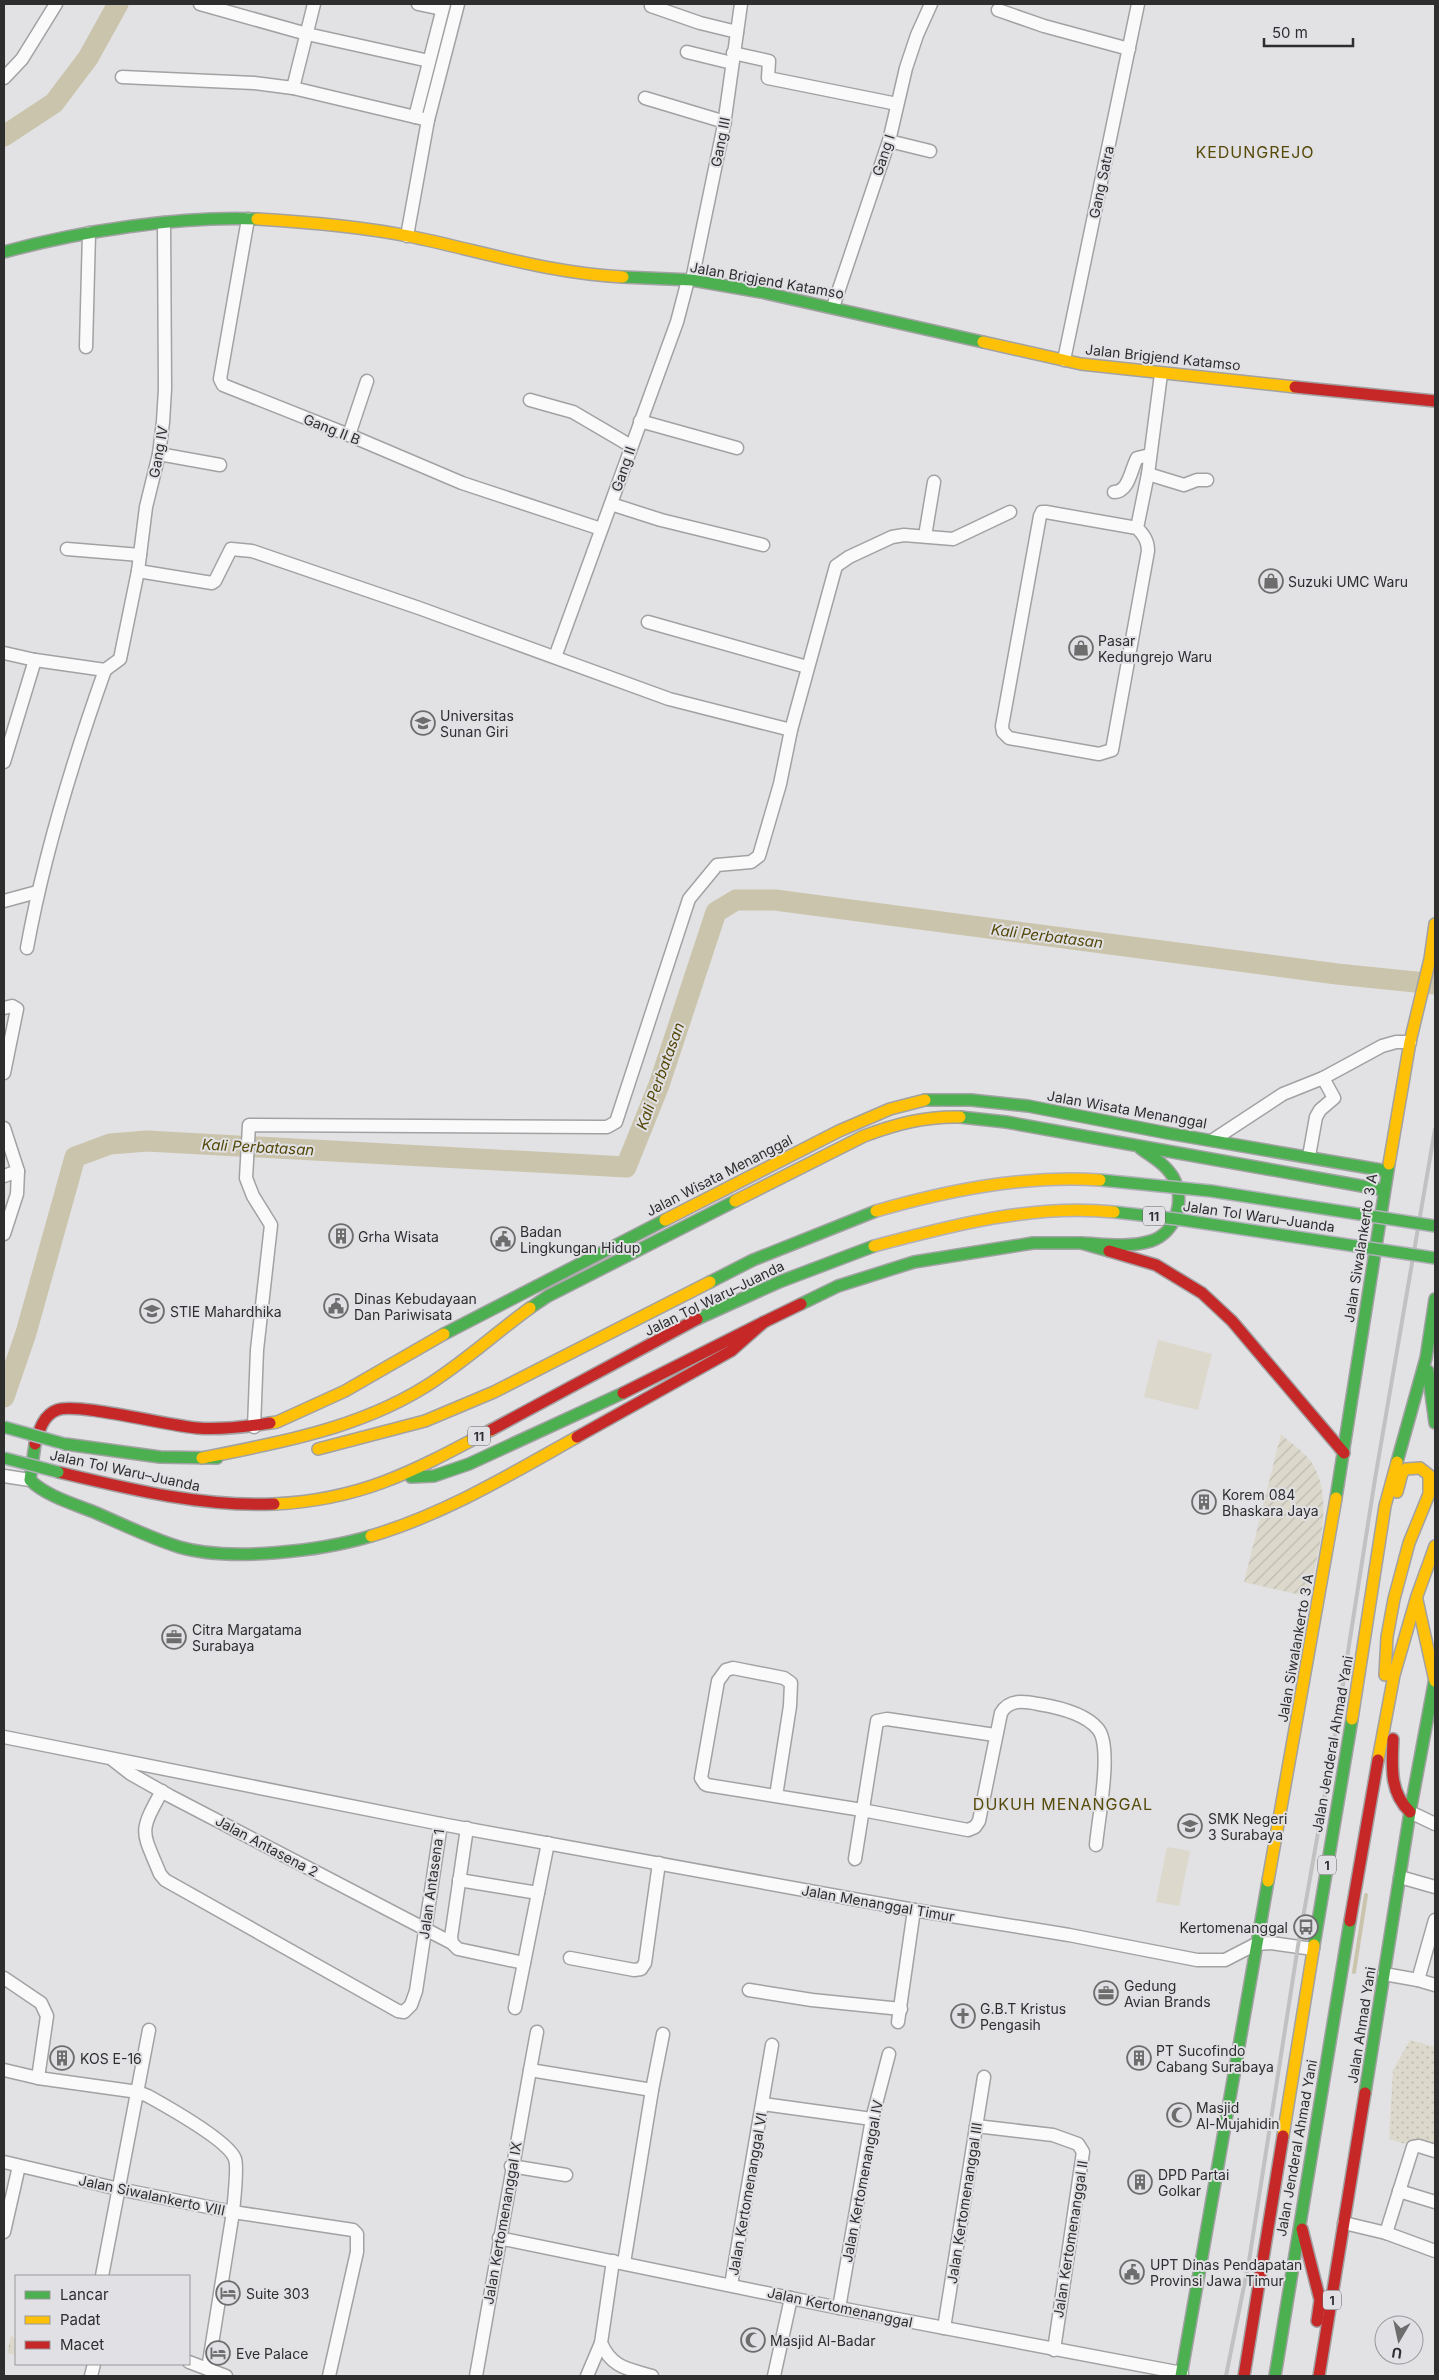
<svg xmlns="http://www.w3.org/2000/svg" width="1439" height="2380" viewBox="0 0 1439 2380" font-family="Inter,sans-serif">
<defs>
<pattern id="grass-dots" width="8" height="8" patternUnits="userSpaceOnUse" patternTransform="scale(1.25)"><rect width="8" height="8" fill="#dcd9cc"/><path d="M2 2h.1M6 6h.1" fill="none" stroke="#bdbbb0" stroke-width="1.8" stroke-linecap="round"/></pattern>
<pattern id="park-crowns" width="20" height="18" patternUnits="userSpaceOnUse" patternTransform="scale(1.25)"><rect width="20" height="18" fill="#dcd9cc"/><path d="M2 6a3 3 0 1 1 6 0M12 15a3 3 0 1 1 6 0" fill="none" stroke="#bdbbb0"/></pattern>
<pattern id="garden-furrows" width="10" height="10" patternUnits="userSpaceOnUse" patternTransform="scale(1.25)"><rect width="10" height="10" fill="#dcd9cc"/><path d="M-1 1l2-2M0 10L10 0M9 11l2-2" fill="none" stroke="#bdbbb0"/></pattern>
</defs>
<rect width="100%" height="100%" fill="#e2e1e3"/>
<path fill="url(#grass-dots)" d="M1410 2040 1435 2047V2153L1389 2139 1393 2070Z"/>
<path fill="url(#park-crowns)" d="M11 2336 16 2338V2355L7 2353Z"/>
<path fill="url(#garden-furrows)" d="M1281 1434C1290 1443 1305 1452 1312 1463 1336 1502 1316 1555 1309 1597L1244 1582Z"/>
<g fill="#dcd9cc">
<path d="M1158 1340 1212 1354 1198 1410 1144 1397Z"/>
<path d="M1167 1847 1190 1851 1179 1906 1156 1902Z"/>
</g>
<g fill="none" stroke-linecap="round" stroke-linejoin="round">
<path stroke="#cac4ac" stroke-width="4" d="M1354 1972 1366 1895"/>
<g stroke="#cac4ac" stroke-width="21">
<path d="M4 136 54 103 88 58 118 4"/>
<path d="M4 1397 26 1333 75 1157 110 1144 147 1141 626 1167 659 1085 716 912 736 900H775L1337 974 1435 984"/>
</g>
<g stroke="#a2a1a3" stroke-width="15">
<g id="street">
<path d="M200 4 307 34 429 61"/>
<path d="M418 4 442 9"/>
<path d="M651 6 700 23 737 32"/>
<path d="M998 10 1044 26 1129 49"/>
<path d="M687 52 732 63"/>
<path d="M733 53 769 61 768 78 897 104"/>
<path d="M122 77 254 83 293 88 428 120"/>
<path d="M4 78 22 59 56 4"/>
<path d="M293 88 314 4"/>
<path d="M645 98 725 122"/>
<path d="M415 117 444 4"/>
<path d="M889 141 930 151"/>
<path d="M248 219 220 379 223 385 349 435 462 483 601 529"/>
<path d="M407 236 428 120 458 4"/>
<path d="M692 280 724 125 741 4"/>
<path d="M833 307 889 141 906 68 917 35 931 4"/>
<path d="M86 347 89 233"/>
<path d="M1064 360 1138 4"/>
<path d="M530 400 573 412 631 446"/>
<path d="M640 421 737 448"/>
<path d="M349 435 367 381"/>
<path d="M159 454 220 465"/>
<path d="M1148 474 1184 485 1197 480H1207"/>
<path d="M1114 492C1129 492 1131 469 1137 458L1150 455"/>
<path d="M611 504 661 520 763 545"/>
<path d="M1137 528 1046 512H1042L1040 516 1002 726 1003 732 1009 738 1099 754 1112 750 1148 551C1148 541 1144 535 1137 528L1148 474 1161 374"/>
<path d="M925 536 934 482"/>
<path d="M67 549 140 555"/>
<path d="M138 571 212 583 215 581 231 549 252 551 419 608 669 699 791 730"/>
<path d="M648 622 807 667"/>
<path d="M4 653 35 660 105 670"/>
<path d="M555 657 677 322 688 280"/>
<path d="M105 670 120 659 138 571 146 507 159 454 163 422 165 389 164 223"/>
<path d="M4 762 35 660"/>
<path d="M4 901 37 892"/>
<path d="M27 948C44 854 73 760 105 670"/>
<path d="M4 1008 12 1006 17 1009 4 1073"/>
<path d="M4 1128 18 1171 17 1194 4 1234"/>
<path d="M1213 1140 1283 1094 1323 1078 1382 1046 1396 1042H1410"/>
<path d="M1309 1156 1316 1117 1320 1110 1334 1098 1323 1078"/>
<path d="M4 1176 18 1171"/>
<path d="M254 1427 257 1350 271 1225 253 1196 246 1178 249 1125 600 1127H607L616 1122 689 899 717 865 751 862 759 856 780 784 791 730 836 566 849 557 892 537 904 535 953 539 1010 512"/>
<path d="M4 1476 30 1480"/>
<path d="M4 1737 441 1824 914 1910 1069 1935 1197 1960H1225L1256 1944 1271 1943 1313 1949"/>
<path d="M113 1760 131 1774 170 1796 452 1943"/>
<path d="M162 1791C138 1834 142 1830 160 1874L165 1880 398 2011 404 2012 411 2005 416 1991 441 1824"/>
<path d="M776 1796 790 1706 791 1683 784 1678 733 1668 726 1670 718 1681 701 1778 705 1784 707 1785 862 1810 968 1830 975 1827 979 1821 1001 1713C1009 1699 1024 1701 1038 1704 1057 1707 1085 1713 1098 1729 1113 1747 1098 1820 1096 1845"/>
<path d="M1410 1812 1435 1824"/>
<path d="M467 1828 451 1937 452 1943 458 1949 524 1963"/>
<path d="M855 1859 877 1721 887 1719 995 1735"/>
<path d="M1400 1877 1435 1887"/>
<path d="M459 1880 538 1893"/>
<path d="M1435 1920 1418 1980 1435 1985"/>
<path d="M570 1958 634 1970 641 1969 645 1963 659 1863"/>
<path d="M1384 1974 1418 1980"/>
<path d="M4 1978 41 2003 47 2016 38 2078"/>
<path d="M749 1990 812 2000 901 2009"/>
<path d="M515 2008 548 1843"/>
<path d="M898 2022 914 1910"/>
<path d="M537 2032 530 2070 652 2090"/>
<path d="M4 2070 38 2078 138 2092 148 2096C166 2106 229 2141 235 2159 238 2167 234 2201 233 2212L353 2230 357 2234V2252L329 2376"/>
<path d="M763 2104 872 2119"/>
<path d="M976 2126 1053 2135 1078 2144 1083 2152 1054 2350"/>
<path d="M4 2162 119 2189 233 2212 208 2369"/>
<path d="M511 2166 566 2175"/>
<path d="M1399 2191 1435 2202"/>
<path d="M1344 2223 1386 2233 1435 2251"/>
<path d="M4 2232 19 2166"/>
<path d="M1386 2233 1413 2147 1419 2146 1435 2151"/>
<path d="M499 2238 839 2308 1182 2373"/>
<path d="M613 2261 601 2343C612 2368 628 2369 652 2376"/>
<path d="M624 2263 652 2090 663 2034"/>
<path d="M102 2276 149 2030"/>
<path d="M731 2285 772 2045"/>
<path d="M839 2308 872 2119 889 2054"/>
<path d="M944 2328 984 2077"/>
<path d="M189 2362 226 2376"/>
<path d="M91 2376 94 2364"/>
<path d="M476 2376 530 2070"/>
<path d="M587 2376 601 2343"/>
<path d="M774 2376 791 2298"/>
</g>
</g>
<g stroke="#a2a1a3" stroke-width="14">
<g id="fast">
<path d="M4 252C80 231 179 216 257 219"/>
<path d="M623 277 692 280 761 292 983 342"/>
<path d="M925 1100H971L1028 1106 1167 1133 1387 1171"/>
<path d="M960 1117 1006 1122 1384 1190"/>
<path d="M1081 1243C1104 1244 1128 1248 1151 1241 1176 1233 1186 1200 1173 1177 1166 1165 1153 1157 1141 1149"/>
<path d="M710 1282 753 1260 876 1211"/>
<path d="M801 1304 838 1286 914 1262 1033 1243H1081L1109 1251"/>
<path d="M530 1308 548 1296 735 1201"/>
<path d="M697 1319 779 1282 874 1246"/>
<path d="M444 1334 665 1220"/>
<path d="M1428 1371 1435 1423"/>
<path d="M35 1444 30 1480C46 1496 74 1504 94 1512 122 1524 150 1538 179 1547 230 1562 321 1551 371 1536"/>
<path d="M65 1444 160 1457 217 1458"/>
<path d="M1397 1462 1426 1358 1435 1299"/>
<path d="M411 1477 434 1476 469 1464 623 1393"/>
<path d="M1336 1498 1389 1164"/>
<path d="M1314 1945 1352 1719"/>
<path d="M1365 2093 1410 1812 1435 1678"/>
<path d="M1181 2376 1268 1881"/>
<path d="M1275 2376 1350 1921"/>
</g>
</g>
<g stroke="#a2a1a3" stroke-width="14">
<g id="slow">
<path d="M257 219C307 222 358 226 408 236 482 251 546 273 623 277"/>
<path d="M983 342 1081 364 1295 387"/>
<path d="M1389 1164 1410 1042 1430 959 1435 924"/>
<path d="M735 1201 864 1136C896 1124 926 1116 960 1117"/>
<path d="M665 1220 839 1131 890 1109 925 1100"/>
<path d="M270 1423 277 1422 345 1391 444 1334"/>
<path d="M318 1449 425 1421 494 1392 710 1282"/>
<path d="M202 1458C278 1443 356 1429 423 1388 461 1365 494 1334 530 1308"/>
<path d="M274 1504C362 1500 416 1470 491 1430"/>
<path d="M371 1536C445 1514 511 1474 577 1437"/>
<path d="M1417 1600 1435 1681"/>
<path d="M1385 1675 1387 1637 1394 1599 1409 1543 1429 1494V1475L1420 1468 1406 1469 1402 1473 1397 1492"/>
<path d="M1352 1719 1385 1506 1397 1462"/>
<path d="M1378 1760 1394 1675 1417 1596 1435 1546"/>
<path d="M1268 1881 1336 1498"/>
<path d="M1283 2136 1314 1945"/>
</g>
</g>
<g stroke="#a2a1a3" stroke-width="14">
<g id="jam">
<path d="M1295 387 1435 401"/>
<path d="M1109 1251 1156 1265 1202 1293 1232 1321 1344 1453"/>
<path d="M623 1393 764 1322"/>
<path d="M491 1430 697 1319"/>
<path d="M577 1437 731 1351 764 1322 801 1304"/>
<path d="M35 1444C39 1431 43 1415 57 1410 77 1402 168 1426 197 1428 222 1430 245 1427 270 1423"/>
<path d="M58 1472C129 1489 201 1507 274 1504"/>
<path d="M1393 1739C1392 1766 1389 1792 1410 1812"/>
<path d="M1350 1921 1378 1760"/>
<path d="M1302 2229 1320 2300 1317 2321"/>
<path d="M1244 2376 1283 2136"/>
<path d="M1319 2376 1365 2093"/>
</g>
</g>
<use href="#street" stroke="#fbfafb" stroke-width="12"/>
<use href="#fast" stroke="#4caf50" stroke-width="11"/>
<use href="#slow" stroke="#ffc107" stroke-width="11"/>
<use href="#jam" stroke="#c62828" stroke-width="11"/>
<path stroke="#c1c1c2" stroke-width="4" d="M1226 2376 1249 2261 1298 1946 1332 1754 1375 1479 1435 1129"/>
<g stroke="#b2b0bb" stroke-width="14" stroke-linecap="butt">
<g id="fast-bridge">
<path d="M1100 1180 1211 1191 1435 1226"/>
<path d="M1114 1212 1176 1219 1435 1258"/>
<path d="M4 1427 65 1444"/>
<path d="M4 1458 58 1472"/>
</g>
</g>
<g stroke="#b2b0bb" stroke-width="14" stroke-linecap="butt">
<g id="slow-bridge">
<path d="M876 1211C949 1190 1024 1175 1100 1180"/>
<path d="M874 1246C953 1225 1032 1204 1114 1212"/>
</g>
</g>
<use href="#fast-bridge" stroke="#4caf50" stroke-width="11"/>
<use href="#slow-bridge" stroke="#ffc107" stroke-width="11"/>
</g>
<defs>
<g id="shop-ring" transform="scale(1.25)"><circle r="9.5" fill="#e1e0e4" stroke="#6d6d6e" stroke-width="1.5"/><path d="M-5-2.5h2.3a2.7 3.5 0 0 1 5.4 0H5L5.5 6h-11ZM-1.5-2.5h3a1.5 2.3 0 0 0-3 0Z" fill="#6d6d6e"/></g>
<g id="university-ring" transform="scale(1.25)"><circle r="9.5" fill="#e1e0e4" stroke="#6d6d6e" stroke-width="1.5"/><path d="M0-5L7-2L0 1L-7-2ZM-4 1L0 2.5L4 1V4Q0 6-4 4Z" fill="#6d6d6e"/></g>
<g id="building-ring" transform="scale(1.25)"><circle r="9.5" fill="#e1e0e4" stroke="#6d6d6e" stroke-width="1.5"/><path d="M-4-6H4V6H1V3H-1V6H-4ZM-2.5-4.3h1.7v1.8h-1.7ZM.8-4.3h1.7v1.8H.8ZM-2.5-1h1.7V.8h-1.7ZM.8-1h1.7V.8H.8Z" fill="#6d6d6e"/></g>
<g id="civic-ring" transform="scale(1.25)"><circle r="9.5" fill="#e1e0e4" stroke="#6d6d6e" stroke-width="1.5"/><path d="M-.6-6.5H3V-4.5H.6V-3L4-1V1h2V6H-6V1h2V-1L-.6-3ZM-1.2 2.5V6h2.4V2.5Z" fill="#6d6d6e"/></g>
<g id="office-ring" transform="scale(1.25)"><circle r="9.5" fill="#e1e0e4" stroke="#6d6d6e" stroke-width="1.5"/><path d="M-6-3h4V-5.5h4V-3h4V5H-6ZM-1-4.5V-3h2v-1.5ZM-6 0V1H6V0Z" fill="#6d6d6e"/></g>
<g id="school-ring" transform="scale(1.25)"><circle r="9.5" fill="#e1e0e4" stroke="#6d6d6e" stroke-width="1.5"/><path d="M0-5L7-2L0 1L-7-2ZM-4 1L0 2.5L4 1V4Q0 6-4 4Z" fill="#6d6d6e"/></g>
<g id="bus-ring" transform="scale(1.25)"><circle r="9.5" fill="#e1e0e4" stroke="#6d6d6e" stroke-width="1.5"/><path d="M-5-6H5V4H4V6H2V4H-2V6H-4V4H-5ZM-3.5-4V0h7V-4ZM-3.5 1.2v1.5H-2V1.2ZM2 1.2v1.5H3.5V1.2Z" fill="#6d6d6e"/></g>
<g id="church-ring" transform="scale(1.25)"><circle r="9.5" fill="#e1e0e4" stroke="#6d6d6e" stroke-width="1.5"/><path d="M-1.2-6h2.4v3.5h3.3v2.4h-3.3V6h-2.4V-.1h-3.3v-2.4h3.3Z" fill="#6d6d6e"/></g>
<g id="mosque-ring" transform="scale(1.25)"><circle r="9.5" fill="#e1e0e4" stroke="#6d6d6e" stroke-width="1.5"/><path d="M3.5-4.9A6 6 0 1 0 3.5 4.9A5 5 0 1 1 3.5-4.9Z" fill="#6d6d6e"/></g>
<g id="hotel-ring" transform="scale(1.25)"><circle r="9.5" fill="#e1e0e4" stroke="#6d6d6e" stroke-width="1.5"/><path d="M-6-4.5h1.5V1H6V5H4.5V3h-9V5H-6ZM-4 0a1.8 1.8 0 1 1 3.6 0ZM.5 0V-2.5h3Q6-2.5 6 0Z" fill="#6d6d6e"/></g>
</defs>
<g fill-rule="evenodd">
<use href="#shop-ring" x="1271" y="581"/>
<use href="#shop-ring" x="1081" y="648"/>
<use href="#university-ring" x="423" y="723"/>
<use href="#building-ring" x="341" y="1236"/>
<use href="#civic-ring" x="503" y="1239"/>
<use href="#civic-ring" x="336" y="1306"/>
<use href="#university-ring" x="152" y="1311"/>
<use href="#building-ring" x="1204" y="1502"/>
<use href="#office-ring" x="174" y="1637"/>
<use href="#school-ring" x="1190" y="1826"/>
<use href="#bus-ring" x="1306" y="1927"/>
<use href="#office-ring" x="1106" y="1993"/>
<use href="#church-ring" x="963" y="2016"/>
<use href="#building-ring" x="62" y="2058"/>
<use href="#building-ring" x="1139" y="2058"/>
<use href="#mosque-ring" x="1179" y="2115"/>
<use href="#building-ring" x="1140" y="2182"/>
<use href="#civic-ring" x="1132" y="2272"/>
<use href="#hotel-ring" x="228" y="2293"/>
<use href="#mosque-ring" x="753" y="2340"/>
<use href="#hotel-ring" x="218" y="2353"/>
</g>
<g text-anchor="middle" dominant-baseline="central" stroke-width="4" stroke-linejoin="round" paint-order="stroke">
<g fill="#e1e0e4" stroke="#646365" stroke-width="1">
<rect x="1143" y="1206.5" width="22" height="19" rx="4"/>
<rect x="468" y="1426.5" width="22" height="19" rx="4"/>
<rect x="1318" y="1855.5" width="18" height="19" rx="4"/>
<rect x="1323" y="2290.5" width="18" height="19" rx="4"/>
</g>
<g font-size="12" font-weight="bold" fill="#2e2e2f">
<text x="1154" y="1216">11</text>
<text x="479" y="1436">11</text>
<text x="1327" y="1865">1</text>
<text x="1332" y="2300">1</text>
</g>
<g font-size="14" fill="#2e2e2f" stroke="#e1e0e4">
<text transform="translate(720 142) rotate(-79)">Gang III</text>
<text transform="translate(883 155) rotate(-72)">Gang I</text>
<text transform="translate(1101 182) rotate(-78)">Gang Satra</text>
<text transform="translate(767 280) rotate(10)">Jalan Brigjend Katamso</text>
<text transform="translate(1163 357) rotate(6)">Jalan Brigjend Katamso</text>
<text transform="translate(332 429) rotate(22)">Gang II B</text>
<text transform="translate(158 452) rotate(-80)">Gang IV</text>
<text transform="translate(623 469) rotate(-71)">Gang II</text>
<text transform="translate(1127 1109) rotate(10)">Jalan Wisata Menanggal</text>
<text transform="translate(719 1175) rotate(-27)">Jalan Wisata Menanggal</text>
<text transform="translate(1259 1216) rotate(8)">Jalan Tol Waru–Juanda</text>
<text transform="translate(1360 1248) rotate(-81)">Jalan Siwalankerto 3 A</text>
<text transform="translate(714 1298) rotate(-26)">Jalan Tol Waru–Juanda</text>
<text transform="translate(125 1470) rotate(12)">Jalan Tol Waru–Juanda</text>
<text transform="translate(1295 1648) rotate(-80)">Jalan Siwalankerto 3 A</text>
<text transform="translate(1332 1744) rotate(-80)">Jalan Jenderal Ahmad Yani</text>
<text transform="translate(267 1846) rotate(28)">Jalan Antasena 2</text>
<text transform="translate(431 1884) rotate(-82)">Jalan Antasena 1</text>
<text transform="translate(878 1903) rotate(10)">Jalan Menanggal Timur</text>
<text transform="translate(1361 2025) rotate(-81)">Jalan Ahmad Yani</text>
<text transform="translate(1296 2148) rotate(-80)">Jalan Jenderal Ahmad Yani</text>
<text transform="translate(862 2181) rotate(-79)">Jalan Kertomenanggal IV</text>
<text transform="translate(747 2194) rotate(-80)">Jalan Kertomenanggal VI</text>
<text transform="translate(152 2195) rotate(12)">Jalan Siwalankerto VIII</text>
<text transform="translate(964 2203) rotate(-81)">Jalan Kertomenanggal III</text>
<text transform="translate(502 2223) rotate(-80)">Jalan Kertomenanggal IX</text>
<text transform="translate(1070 2239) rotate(-81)">Jalan Kertomenanggal II</text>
<text transform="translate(840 2307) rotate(12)">Jalan Kertomenanggal</text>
</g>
<g font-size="14" fill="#2e2e2f" stroke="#e1e0e4" text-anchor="start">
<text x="1288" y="581">Suzuki UMC Waru</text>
<text x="1098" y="640">Pasar<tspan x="1098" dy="16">Kedungrejo Waru</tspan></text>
<text x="440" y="715">Universitas<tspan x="440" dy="16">Sunan Giri</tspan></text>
<text x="520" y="1231">Badan<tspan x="520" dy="16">Lingkungan Hidup</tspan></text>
<text x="358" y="1236">Grha Wisata</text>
<text x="354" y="1298">Dinas Kebudayaan<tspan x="354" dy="16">Dan Pariwisata</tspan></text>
<text x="170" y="1311">STIE Mahardhika</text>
<text x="1222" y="1494">Korem 084<tspan x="1222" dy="16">Bhaskara Jaya</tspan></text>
<text x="192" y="1629">Citra Margatama<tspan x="192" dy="16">Surabaya</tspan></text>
<text x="1208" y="1818">SMK Negeri<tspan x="1208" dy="16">3 Surabaya</tspan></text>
<text x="1288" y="1927" text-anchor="end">Kertomenanggal</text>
<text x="1124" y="1985">Gedung<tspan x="1124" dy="16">Avian Brands</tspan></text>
<text x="980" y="2008">G.B.T Kristus<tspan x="980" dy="16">Pengasih</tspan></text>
<text x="1156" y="2050">PT Sucofindo<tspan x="1156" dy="16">Cabang Surabaya</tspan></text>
<text x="80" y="2058">KOS E-16</text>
<text x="1196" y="2107">Masjid<tspan x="1196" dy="16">Al-Mujahidin</tspan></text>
<text x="1158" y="2174">DPD Partai<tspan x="1158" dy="16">Golkar</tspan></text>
<text x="1150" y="2264">UPT Dinas Pendapatan<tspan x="1150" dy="16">Provinsi Jawa Timur</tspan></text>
<text x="246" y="2293">Suite 303</text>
<text x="770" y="2340">Masjid Al-Badar</text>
<text x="236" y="2353">Eve Palace</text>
</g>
<g font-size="15" font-style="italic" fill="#544808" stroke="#e1e0e4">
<text transform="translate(1047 936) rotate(7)">Kali Perbatasan</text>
<text transform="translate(660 1076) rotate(-70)">Kali Perbatasan</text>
<text transform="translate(258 1147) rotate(3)">Kali Perbatasan</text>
</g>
<g font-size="16" letter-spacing="1" fill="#574b0a" stroke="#e1e0e4">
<text x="1255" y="152">KEDUNGREJO</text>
<text x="1063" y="1804">DUKUH MENANGGAL</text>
</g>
</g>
<rect width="1439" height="2380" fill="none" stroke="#2e2e2f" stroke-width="10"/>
<rect x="15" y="2275" width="175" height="90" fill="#e1e0e4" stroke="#99999c"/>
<rect x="25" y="2291" width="25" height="8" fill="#4caf50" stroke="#99999c"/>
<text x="60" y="2300" font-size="15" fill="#2e2e2f">Lancar</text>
<rect x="25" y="2316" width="25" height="8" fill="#ffc107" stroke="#99999c"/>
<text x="60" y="2325" font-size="15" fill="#2e2e2f">Padat</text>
<rect x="25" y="2341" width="25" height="8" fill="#c62828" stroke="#99999c"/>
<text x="60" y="2350" font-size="15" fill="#2e2e2f">Macet</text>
<g transform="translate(1399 2340) rotate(189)"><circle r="24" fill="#e1e0e4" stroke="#99999c"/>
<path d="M0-4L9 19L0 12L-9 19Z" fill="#6d6d6e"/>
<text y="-8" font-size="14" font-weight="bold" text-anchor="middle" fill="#2e2e2f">U</text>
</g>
<path d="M1264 38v8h89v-8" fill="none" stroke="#2e2e2f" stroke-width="2.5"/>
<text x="1272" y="38" font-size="15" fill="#2e2e2f" stroke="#e1e0e4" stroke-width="4" paint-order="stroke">50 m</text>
</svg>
